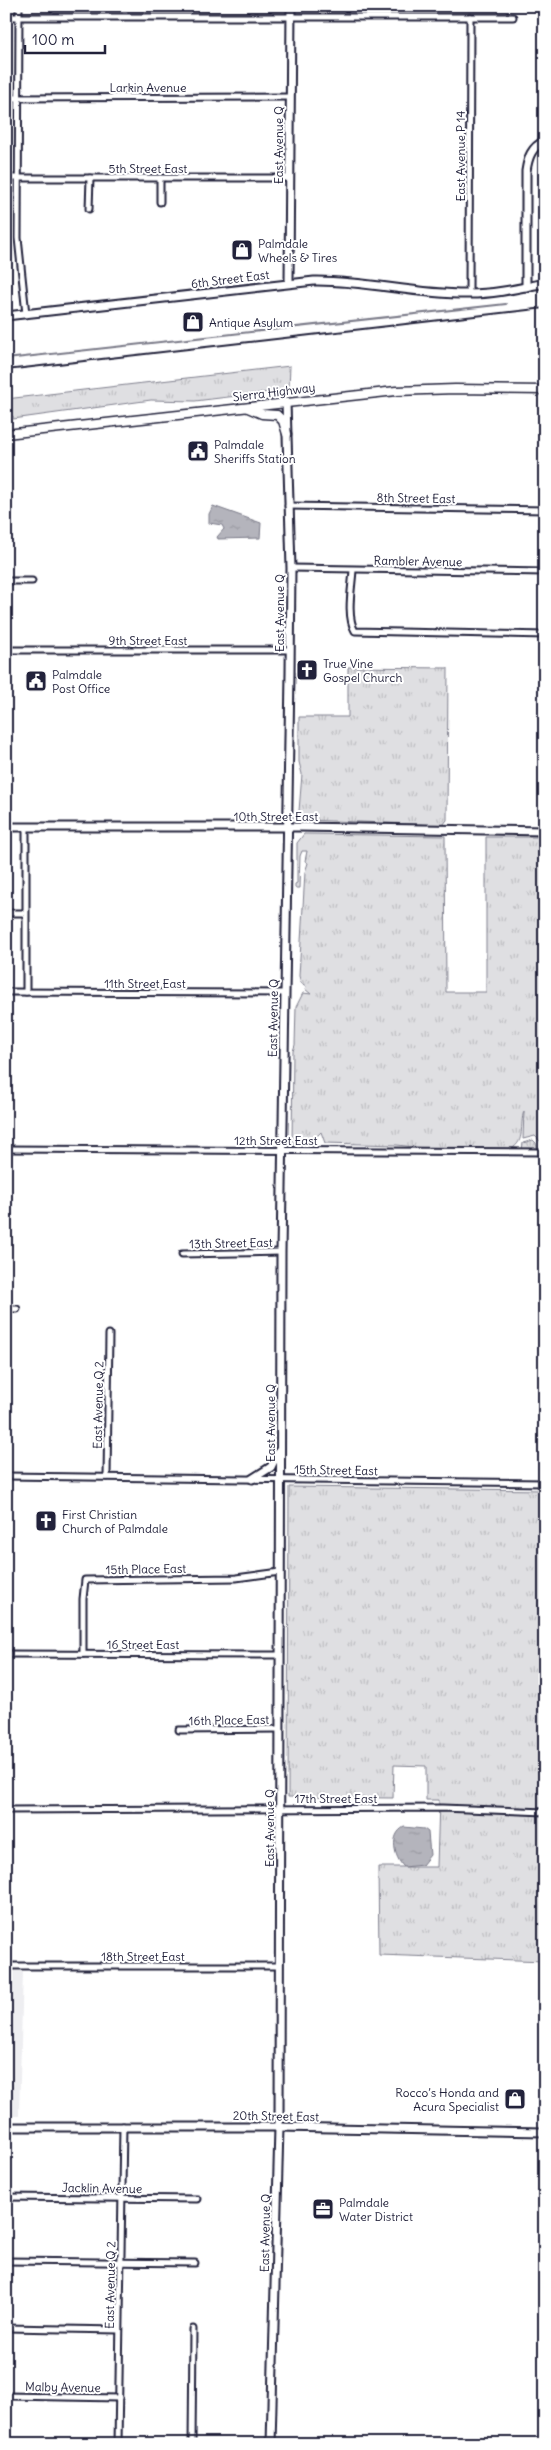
<svg xmlns="http://www.w3.org/2000/svg" width="551" height="2450" viewBox="0 0 551 2450" font-family="Delius,sans-serif">
<defs>
<pattern id="grass-tufts" width="24" height="20" patternUnits="userSpaceOnUse" patternTransform="scale(1.25)"><rect width="24" height="20" fill="#dfdfe2"/><path d="M3 7l-1-3M5 7V3M7 7l1-3M15 17l-1-3M17 17v-4M19 17l1-3" fill="none" stroke="#bfbfc3"/></pattern>
<pattern id="water-ripples" width="26" height="14" patternUnits="userSpaceOnUse" patternTransform="scale(1.25)"><rect width="26" height="14" fill="#b4b4bc"/><path d="M2 4q2-2 4 0t4 0M15 11q2-2 4 0t4 0" fill="none" stroke="#9a9aa2"/></pattern>
</defs>
<rect width="100%" height="100%" fill="#fff"/>
<filter id="ink" filterUnits="userSpaceOnUse"><feTurbulence type="fractalNoise" baseFrequency=".02" numOctaves="2"/><feDisplacementMap in="SourceGraphic" scale="10" xChannelSelector="R" yChannelSelector="G"/><feConvolveMatrix kernelMatrix="1 2 1 2 8 2 1 2 1" color-interpolation-filters="sRGB"/></filter>
<g filter="url(#ink)">
<path fill="#eeeef1" d="M6 1971H23L19 2116H6Z"/>
<g fill="url(#grass-tufts)" stroke="#80808e">
<path d="M290 366 289 388 278 391 195 401 151 400 13 419V416L6 417V399Z"/>
<path d="M348 667 448 668 447 820 443 825 305 820 299 811 302 774 299 762V717H348Z"/>
<path d="M304 834 445 836 446 992H486V837H545V1146L535 1136 523 1139 524 1111C519 1126 526 1141 511 1149H433L397 1145 325 1143 321 1132 309 1144 311 1145 292 1144 293 1051 295 1045 296 1007 303 993 311 994 305 989 306 986 301 983 299 976 305 872 308 863 305 861 307 851H302L300 856 299 888H295V884L297 883V843Z"/>
<path d="M533 1140 536 1143 537 1148 522 1150 523 1143Z"/>
<path d="M289 1487 545 1490V1961L379 1955 378 1867H437L439 1800H426V1766L394 1765 393 1798 288 1797Z"/>
</g>
<g fill="url(#water-ripples)" stroke="#7a7a88">
<path d="M213 506 261 523 260 538 218 539 217 537 224 529 222 525 209 523V514Z"/>
<path d="M404 1827 424 1829 428 1832 430 1855 422 1865 404 1867C394 1857 389 1835 404 1827Z"/>
</g>
<g fill="none" stroke-linecap="round" stroke-linejoin="round">
<path stroke="#7a7a88" stroke-width="2" d="M6 359 506 304"/>
<g stroke="#22223b" stroke-width="9">
<g id="street">
<path d="M19 6 18 238 26 314"/>
<path d="M6 17H513"/>
<path d="M6 98 290 97"/>
<path d="M6 178H290"/>
<path d="M160 202V178"/>
<path d="M89 209 90 178"/>
<path d="M469 294 470 17"/>
<path d="M288 506 545 510"/>
<path d="M291 568 545 572"/>
<path d="M353 570C352 587 346 616 355 631L545 635"/>
<path d="M6 581H32"/>
<path d="M6 650H290"/>
<path d="M6 913H25"/>
<path d="M6 992 284 993"/>
<path d="M26 992V827"/>
<path d="M6 1149 545 1152"/>
<path d="M182 1254 281 1252"/>
<path d="M6 1309H17"/>
<path d="M6 1476 545 1483"/>
<path d="M107 1477 109 1334"/>
<path d="M6 1654 280 1655"/>
<path d="M83 1654V1599L85 1580 236 1578 280 1572"/>
<path d="M179 1730 279 1729"/>
<path d="M6 1810 442 1808 545 1812"/>
<path d="M6 1966H279"/>
<path d="M6 2197 197 2199"/>
<path d="M6 2261 195 2263"/>
<path d="M6 2328 119 2330"/>
<path d="M6 2396 119 2398"/>
<path d="M118 2444 123 2126"/>
<path d="M192 2444 193 2329"/>
</g>
</g>
<g stroke="#22223b" stroke-width="11">
<g id="secondary">
<path d="M289 283 291 6"/>
<path d="M526 287V171C528 158 531 147 545 141"/>
<path d="M6 316 314 281C366 280 417 295 469 294 495 294 520 288 545 283"/>
<path d="M6 827H299L545 831"/>
<path d="M252 1479 271 1467 279 1451"/>
<path d="M6 2127H279L545 2132"/>
<path d="M271 2444 279 2127 281 1252 290 673 291 568 286 402"/>
</g>
</g>
<g stroke="#22223b" stroke-width="11">
<g id="primary">
<path d="M248 408 262 414 277 415 283 421 287 434"/>
<path d="M6 434 396 391 455 389 545 390"/>
</g>
</g>
<use href="#street" stroke="#fff" stroke-width="5"/>
<use href="#secondary" stroke="#fff" stroke-width="7"/>
<use href="#primary" stroke="#fff" stroke-width="8"/>
<path stroke="#22223b" stroke-width="2" d="M6 370 545 308"/>
</g>
</g>
<defs>
<g id="shop-square" transform="scale(1.125)"><rect x="-9" y="-9" width="18" height="18" rx="4" fill="#22223b" stroke="#fff"/><path d="M-5-2.5h2.3a2.7 3.5 0 0 1 5.4 0H5L5.5 6h-11ZM-1.5-2.5h3a1.5 2.3 0 0 0-3 0Z" fill="#fff"/></g>
<g id="civic-square" transform="scale(1.125)"><rect x="-9" y="-9" width="18" height="18" rx="4" fill="#22223b" stroke="#fff"/><path d="M-.6-6.5H3V-4.5H.6V-3L4-1V1h2V6H-6V1h2V-1L-.6-3ZM-1.2 2.5V6h2.4V2.5Z" fill="#fff"/></g>
<g id="church-square" transform="scale(1.125)"><rect x="-9" y="-9" width="18" height="18" rx="4" fill="#22223b" stroke="#fff"/><path d="M-1.2-6h2.4v3.5h3.3v2.4h-3.3V6h-2.4V-.1h-3.3v-2.4h3.3Z" fill="#fff"/></g>
<g id="office-square" transform="scale(1.125)"><rect x="-9" y="-9" width="18" height="18" rx="4" fill="#22223b" stroke="#fff"/><path d="M-6-3h4V-5.5h4V-3h4V5H-6ZM-1-4.5V-3h2v-1.5ZM-6 0V1H6V0Z" fill="#fff"/></g>
</defs>
<g fill-rule="evenodd">
<use href="#shop-square" x="242" y="250"/>
<use href="#shop-square" x="193" y="322"/>
<use href="#civic-square" x="198" y="451"/>
<use href="#church-square" x="307" y="670"/>
<use href="#civic-square" x="36" y="681"/>
<use href="#church-square" x="46" y="1521"/>
<use href="#shop-square" x="515" y="2099"/>
<use href="#office-square" x="323" y="2209"/>
</g>
<g text-anchor="middle" dominant-baseline="central" stroke-width="4" stroke-linejoin="round" paint-order="stroke">
<g font-size="12" fill="#22223b" stroke="#fff">
<text x="148" y="87">Larkin Avenue</text>
<text transform="translate(278 145) rotate(-90)">East Avenue Q</text>
<text transform="translate(460 156) rotate(-90)">East Avenue P 14</text>
<text x="148" y="168">5th Street East</text>
<text transform="translate(230 279) rotate(-7)">6th Street East</text>
<text transform="translate(274 392) rotate(-7)">Sierra Highway</text>
<text transform="translate(416 498) rotate(1)">8th Street East</text>
<text transform="translate(418 561) rotate(1)">Rambler Avenue</text>
<text transform="translate(279 613) rotate(-90)">East Avenue Q</text>
<text x="148" y="640">9th Street East</text>
<text x="276" y="816">10th Street East</text>
<text x="145" y="983">11th Street East</text>
<text transform="translate(273 1018) rotate(-89)">East Avenue Q</text>
<text x="276" y="1140">12th Street East</text>
<text transform="translate(231 1243) rotate(-1)">13th Street East</text>
<text transform="translate(98 1405) rotate(-89)">East Avenue Q 2</text>
<text transform="translate(270 1423) rotate(-90)">East Avenue Q</text>
<text transform="translate(336 1470) rotate(1)">15th Street East</text>
<text transform="translate(146 1569) rotate(-1)">15th Place East</text>
<text x="143" y="1644">16 Street East</text>
<text transform="translate(229 1720) rotate(-1)">16th Place East</text>
<text x="336" y="1798">17th Street East</text>
<text transform="translate(269 1828) rotate(-90)">East Avenue Q</text>
<text x="143" y="1956">18th Street East</text>
<text transform="translate(276 2116) rotate(1)">20th Street East</text>
<text transform="translate(102 2188) rotate(1)">Jacklin Avenue</text>
<text transform="translate(265 2233) rotate(-89)">East Avenue Q</text>
<text transform="translate(110 2285) rotate(-89)">East Avenue Q 2</text>
<text transform="translate(63 2387) rotate(1)">Malby Avenue</text>
</g>
<g font-size="12" fill="#22223b" stroke="#fff" text-anchor="start">
<text x="258" y="243">Palmdale<tspan x="258" dy="14">Wheels &amp; Tires</tspan></text>
<text x="209" y="322">Antique Asylum</text>
<text x="214" y="444">Palmdale<tspan x="214" dy="14">Sheriffs Station</tspan></text>
<text x="323" y="663">True Vine<tspan x="323" dy="14">Gospel Church</tspan></text>
<text x="52" y="674">Palmdale<tspan x="52" dy="14">Post Office</tspan></text>
<text x="62" y="1514">First Christian<tspan x="62" dy="14">Church of Palmdale</tspan></text>
<text x="499" y="2092" text-anchor="end">Rocco’s Honda and<tspan x="499" dy="14">Acura Specialist</tspan></text>
<text x="339" y="2202">Palmdale<tspan x="339" dy="14">Water District</tspan></text>
</g>
</g>
<rect width="551" height="2450" fill="none" stroke="#fff" stroke-width="25"/>
<rect x="12" y="12" width="526" height="2425" fill="none" stroke="#22223b" stroke-width="2" filter="url(#ink)"/>
<path d="M25 45v8h80v-8" fill="none" stroke="#22223b" stroke-width="2.5"/>
<text x="32" y="45" font-size="15" fill="#22223b" stroke="#ffffff" stroke-width="4" paint-order="stroke">100 m</text>
</svg>
